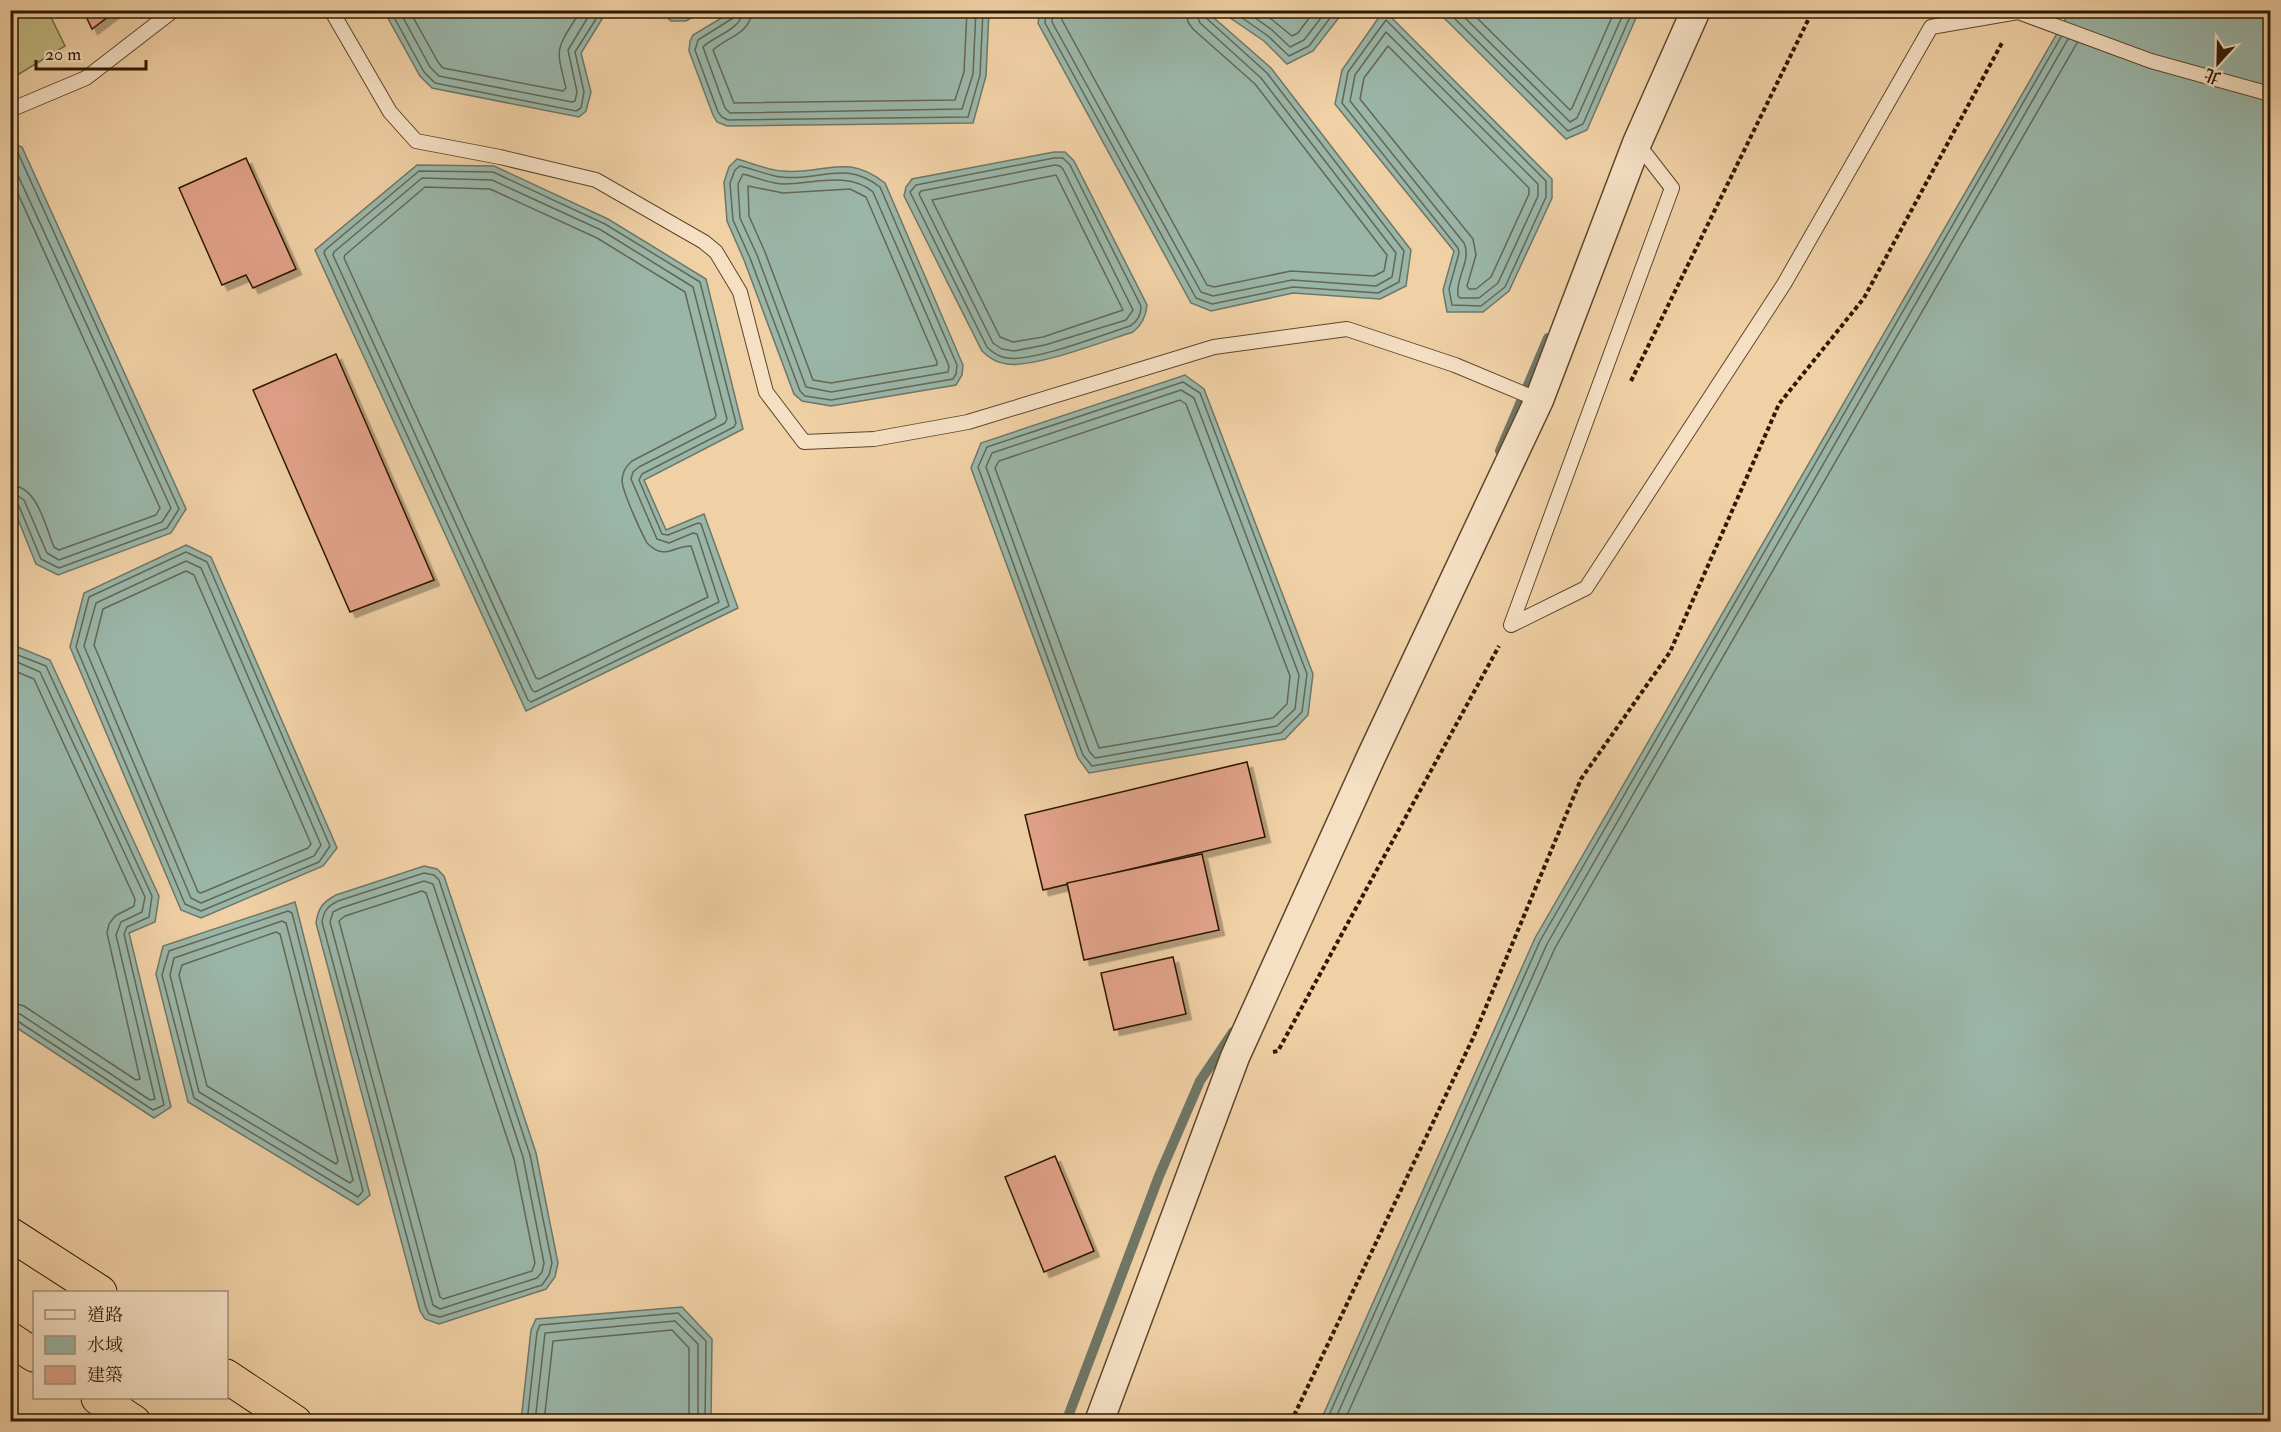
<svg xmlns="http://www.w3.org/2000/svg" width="2281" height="1432" viewBox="0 0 2281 1432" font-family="'IM FELL Double Pica','Noto Serif TC',serif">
<defs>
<filter id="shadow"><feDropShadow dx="5.5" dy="5.5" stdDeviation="0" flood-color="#0004"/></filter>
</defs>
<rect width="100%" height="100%" fill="#f0d0a5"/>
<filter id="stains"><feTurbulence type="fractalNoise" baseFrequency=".00333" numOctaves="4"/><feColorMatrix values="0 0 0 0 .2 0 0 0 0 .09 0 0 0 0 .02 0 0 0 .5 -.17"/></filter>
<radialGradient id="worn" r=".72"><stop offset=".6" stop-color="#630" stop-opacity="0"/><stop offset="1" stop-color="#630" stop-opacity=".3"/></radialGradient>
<path fill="#c1b981" stroke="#776841" stroke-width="1.5" d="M11 10 48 11 65 46 11 79Z"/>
<g fill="#9ab6a9" stroke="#6e7766" stroke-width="1.5">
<path d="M1384 10 1552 179V198L1509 291 1483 312H1447L1443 290 1454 251 1335 104 1342 70Z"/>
<path d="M384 11H601L602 19 581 53 591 92 586 111 579 117 432 88 420 76Z"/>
<path d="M661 11H703L686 21H671Z"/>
<path d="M733 11H989L986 76 973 123 727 126 717 122 713 115 689 51 690 41 693 35Z"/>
<path d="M1040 11H1206L1271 68 1411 250 1406 286 1380 299 1293 293 1211 311 1191 303 1038 23Z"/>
<path d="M1220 11H1344L1313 51 1287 64 1264 41Z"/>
<path d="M1437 11H1639L1587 130 1566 139Z"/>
<path d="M2070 11H2270V1421L1320 1422 1535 938Z"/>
<path d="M11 143 22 147 186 509 171 533 58 575 36 564 11 502Z"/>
<path d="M1054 152H1065L1074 161 1147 305C1146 317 1142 325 1133 332 1104 341 1035 368 1007 364 997 363 989 358 982 351L904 196 906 187 912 179Z"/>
<path d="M737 159C752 163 768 170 782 171 825 175 845 152 885 183L963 365 962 375 956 385 831 406 802 401 794 394 744 260 727 221 724 182 729 167Z"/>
<path d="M417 165 494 166 608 219 706 279 743 429 644 480 666 530 704 514 738 608 526 711 315 250Z"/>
<path d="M1185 375 1204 389 1313 674 1308 715 1285 739 1089 773 1078 758 971 468 981 443Z"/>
<path d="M186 545 211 557 337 848 323 866 201 918 181 910 70 647 84 593Z"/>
<path d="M13 645 50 660 159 896 155 922 129 933 171 1107 154 1118 11 1024 10 646Z"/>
<path d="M424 866 437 869 444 876 536 1153 558 1263 555 1277 546 1289 439 1324 425 1319 420 1311 316 923C318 908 323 902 336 895Z"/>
<path d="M295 902 370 1195 358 1205 188 1102 156 974 163 946Z"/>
<path d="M682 1307 712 1339 711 1421H521L531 1330 536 1319Z"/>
</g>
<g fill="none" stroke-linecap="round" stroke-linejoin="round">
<g stroke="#646755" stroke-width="1.5">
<path d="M390 10 424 72 435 83 576 111 581 108 584 92 575 52 596 19 595 10"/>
<path d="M399 10 430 67 439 76 572 102 575 101 577 92 568 50 588 17V10"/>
<path d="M409 10 438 62 443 68 563 91 566 88C556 47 555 51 578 15L579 10"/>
<path d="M735 10 733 18 698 40 695 50 718 112 722 117 728 120 968 117 980 75 983 10"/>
<path d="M743 10C742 30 715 35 703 47L725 108 730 113 962 109 973 74 976 10"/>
<path d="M752 10C751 34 727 37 713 50L734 103 955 100 964 72 967 10"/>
<path d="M1046 10 1045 23 1196 298 1212 304 1293 287 1378 293 1399 282 1404 251 1267 73 1205 17 1203 10"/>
<path d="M1053 10 1052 22 1201 292 1213 296 1292 280 1376 286 1392 277 1396 253 1261 78 1200 23 1195 10"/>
<path d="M1062 10V20L1207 285 1214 287 1291 271 1374 276 1384 271 1387 255 1255 84 1193 29 1188 22 1186 10"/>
<path d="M1231 10 1268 36 1289 56 1309 46 1336 10"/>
<path d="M1244 10 1272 30 1290 47 1304 40 1327 10"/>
<path d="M1260 10 1292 36 1298 33 1315 10"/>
<path d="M1446 10 1568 131 1583 124 1633 10"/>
<path d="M1457 10 1570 122 1577 118 1625 10"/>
<path d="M1469 10 1570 110 1572 108 1615 10"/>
<path d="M1386 20 1546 181V197L1505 287 1481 306 1452 305 1449 289 1459 253 1458 248 1342 103 1348 72Z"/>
<path d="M1386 32 1538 184V196L1498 283 1479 298H1460L1458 296C1455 278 1472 260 1464 243L1350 101 1355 75Z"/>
<path d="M1388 46 1529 188V194L1491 277 1476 289H1469L1467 286 1476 255 1473 239 1360 99 1364 78Z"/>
<path d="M10 150 18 153 179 509 167 528 59 568 41 559 19 506 15 502H10"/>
<path d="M10 158 171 508 162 522 59 560 47 553 24 500 18 496 10 494"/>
<path d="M1054 158H1063L1070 165 1141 306C1141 315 1137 322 1130 326 1102 335 1033 362 1007 358 999 357 993 353 987 347L910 192 916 185Z"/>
<path d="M1055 165 1060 166 1063 169 1133 310 1126 320 1045 345 1014 351 1002 349 993 343 919 194 921 191Z"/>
<path d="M740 166C753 169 767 175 781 177 819 182 844 159 880 187L957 365 956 374 953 379 831 400 805 396 800 391 750 258 733 220 730 183 735 170Z"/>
<path d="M419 171 493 172 605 224 700 282 736 423 734 427 642 474 639 480 662 534 668 535 698 523 701 524 729 606 531 702 528 700 324 253 325 250Z"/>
<path d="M743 174C756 177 770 184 784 184 814 184 848 171 873 192L949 366 948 372 831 392 806 387 757 255 740 218 738 184Z"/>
<path d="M1056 175 1123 310 1043 337 1013 342 1000 337 932 200Z"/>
<path d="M10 176 160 508 156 515 59 550 54 547C45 526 38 486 10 485"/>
<path d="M422 178 492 180 601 230 693 287 727 419 725 423 639 467 633 472 631 479 657 539 669 543 693 533 697 534 719 602 535 692 532 690 333 255 334 252Z"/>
<path d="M748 186 783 193 850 189 866 197 937 362V365L831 383 813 380 765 252 749 216Z"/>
<path d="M425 187 490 189 597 238 685 292 716 415 715 418 632 461C626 466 622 473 622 481 623 493 641 532 647 543 665 561 673 546 691 546L708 597 539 679 536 678 344 258 345 255Z"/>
<path d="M1183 382 1200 393 1307 674 1302 712 1281 733 1092 766 1083 755 978 467 987 447Z"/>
<path d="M1181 390 1194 398 1299 675 1295 709 1277 726 1095 758 1089 751 986 467 992 453Z"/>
<path d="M1180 400 1186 404 1290 676 1287 704 1273 718 1099 748 995 468 999 461Z"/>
<path d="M186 552 207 562 330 846 319 862 201 911 185 904 76 647 89 597Z"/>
<path d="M186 561 201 568 321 845 314 856 201 903 191 898 84 646 96 603Z"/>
<path d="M186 571 194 575 311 844 308 848 201 893 198 892 94 645 103 609Z"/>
<path d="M10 652 46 666 152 896 149 917 127 927 124 934 164 1105 153 1110 16 1020 10 1019"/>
<path d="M10 659 40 672 145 897 142 912 121 922 116 935 155 1099 150 1100 20 1014 10 1012"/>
<path d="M10 669 34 679 135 899 134 906 115 916 109 924 107 933 140 1079 136 1080 24 1006 10 1002"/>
<path d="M424 873 434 875 439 880 530 1155 552 1263 549 1275 542 1285 440 1317 429 1314 426 1308 322 922C324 910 328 906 338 901Z"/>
<path d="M424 881 433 884 523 1157 544 1263 542 1272 537 1278 440 1309 433 1305 330 922 333 912 341 908Z"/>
<path d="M422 891 426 893 514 1159 535 1263 532 1271 443 1299 440 1297 339 921 345 916Z"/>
<path d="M288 911 292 913 363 1191 358 1197 194 1098 162 975 169 951Z"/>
<path d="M282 921 286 923 353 1180 350 1183 199 1092 170 975 174 958Z"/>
<path d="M276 932 280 934 338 1161 336 1164 207 1086 179 975 182 965Z"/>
<path d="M527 1422 537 1332 540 1325 678 1313 706 1341 705 1422"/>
<path d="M535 1422 545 1333 675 1321 698 1344V1422"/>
<path d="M544 1422 553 1341 672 1330 689 1348V1422"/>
<path d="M1326 1422 1540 941 2061 37"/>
<path d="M1334 1422 1547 944 2068 39"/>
<path d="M1344 1422 1555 948 2077 43"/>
</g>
<g stroke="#6e7766" stroke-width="10">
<path d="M1500 451 1548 338"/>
<path d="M1066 1422 1159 1176 1200 1081 1233 1032"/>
</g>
</g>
<g fill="#e2a38a" stroke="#2d1801" stroke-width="1.5" filter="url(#shadow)">
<path d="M83 10H117L92 29Z"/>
<path d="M246 158 296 269 253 288 246 275 222 285 179 188Z"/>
<path d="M336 354 434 580 350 612 253 390Z"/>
<path d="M1247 762 1265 837 1043 890 1025 815Z"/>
<path d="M1202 854 1219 930 1084 960 1067 883Z"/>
<path d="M1173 957 1186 1014 1114 1030 1101 973Z"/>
<path d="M1055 1156 1094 1251 1044 1272 1005 1177Z"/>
</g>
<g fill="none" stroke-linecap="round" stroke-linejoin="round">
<g stroke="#5e462a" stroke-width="16">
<g id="service">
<path d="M331 10 390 112 416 141 500 157 596 180 704 242 716 252 740 292 766 392 804 442 874 439 968 422 1214 347 1347 329 1455 365 1539 400"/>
<path d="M10 110 86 78 174 10"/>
<path d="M1637 143 1672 188 1511 625 1586 588 1784 284 1931 27 2018 12 2151 61 2270 94"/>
</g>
</g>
<g stroke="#5e462a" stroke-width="31">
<path id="minor" d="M1099 1422 1235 1057 1371 757 1539 400 1637 143 1696 10"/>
</g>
<g stroke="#2d1801" stroke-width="35">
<g id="motorway">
<path d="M10 1234 100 1292"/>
<path d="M10 1339 34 1355"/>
<path d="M226 1376 295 1422"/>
<path d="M98 1398 134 1422"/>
</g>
</g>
<g stroke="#2d1801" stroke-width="4" stroke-dasharray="4.5 3" stroke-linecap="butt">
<path d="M1631 381 1813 10"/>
<path d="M1273 1052 1278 1051 1499 646"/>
<path d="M1291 1422 1473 1038 1581 779 1670 652 1779 404 1864 298 2003 41"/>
</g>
<use href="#service" stroke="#f5e0c4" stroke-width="14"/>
<use href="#minor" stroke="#f5e0c4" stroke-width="28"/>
<use href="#motorway" stroke="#f0d0a5" stroke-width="33"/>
</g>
<rect width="2281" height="1432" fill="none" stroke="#f0d0a5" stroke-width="36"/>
<rect x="12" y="12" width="2257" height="1408" fill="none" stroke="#2d1801" stroke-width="3"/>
<rect x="18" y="18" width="2245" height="1396" fill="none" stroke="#2d1801" stroke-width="1.5"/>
<rect x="33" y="1291" width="195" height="108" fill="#f5e0c4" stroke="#a59076" stroke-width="1.5"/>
<rect x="45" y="1310" width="30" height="9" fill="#f5e0c4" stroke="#a59076" stroke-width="1.5"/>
<text x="87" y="1321" font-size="18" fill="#2d1801">道路</text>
<rect x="45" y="1336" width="30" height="18" fill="#9ab6a9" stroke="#a59076" stroke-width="1.5"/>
<text x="87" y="1351" font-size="18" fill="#2d1801">水域</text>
<rect x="45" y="1366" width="30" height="18" fill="#e2a38a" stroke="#a59076" stroke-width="1.5"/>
<text x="87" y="1381" font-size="18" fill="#2d1801">建築</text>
<g transform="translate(2218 63) rotate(202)" stroke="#f5e0c4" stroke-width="4.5" paint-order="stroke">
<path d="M0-4.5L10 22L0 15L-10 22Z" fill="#2d1801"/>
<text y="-9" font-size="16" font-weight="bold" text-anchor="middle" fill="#2d1801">北</text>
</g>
<path d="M36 60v9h110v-9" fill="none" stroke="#2d1801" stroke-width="3"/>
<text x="45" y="60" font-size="18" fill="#2d1801" stroke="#f5e0c4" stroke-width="4.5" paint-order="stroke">20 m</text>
<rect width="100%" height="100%" filter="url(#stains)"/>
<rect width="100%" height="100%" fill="url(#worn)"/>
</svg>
